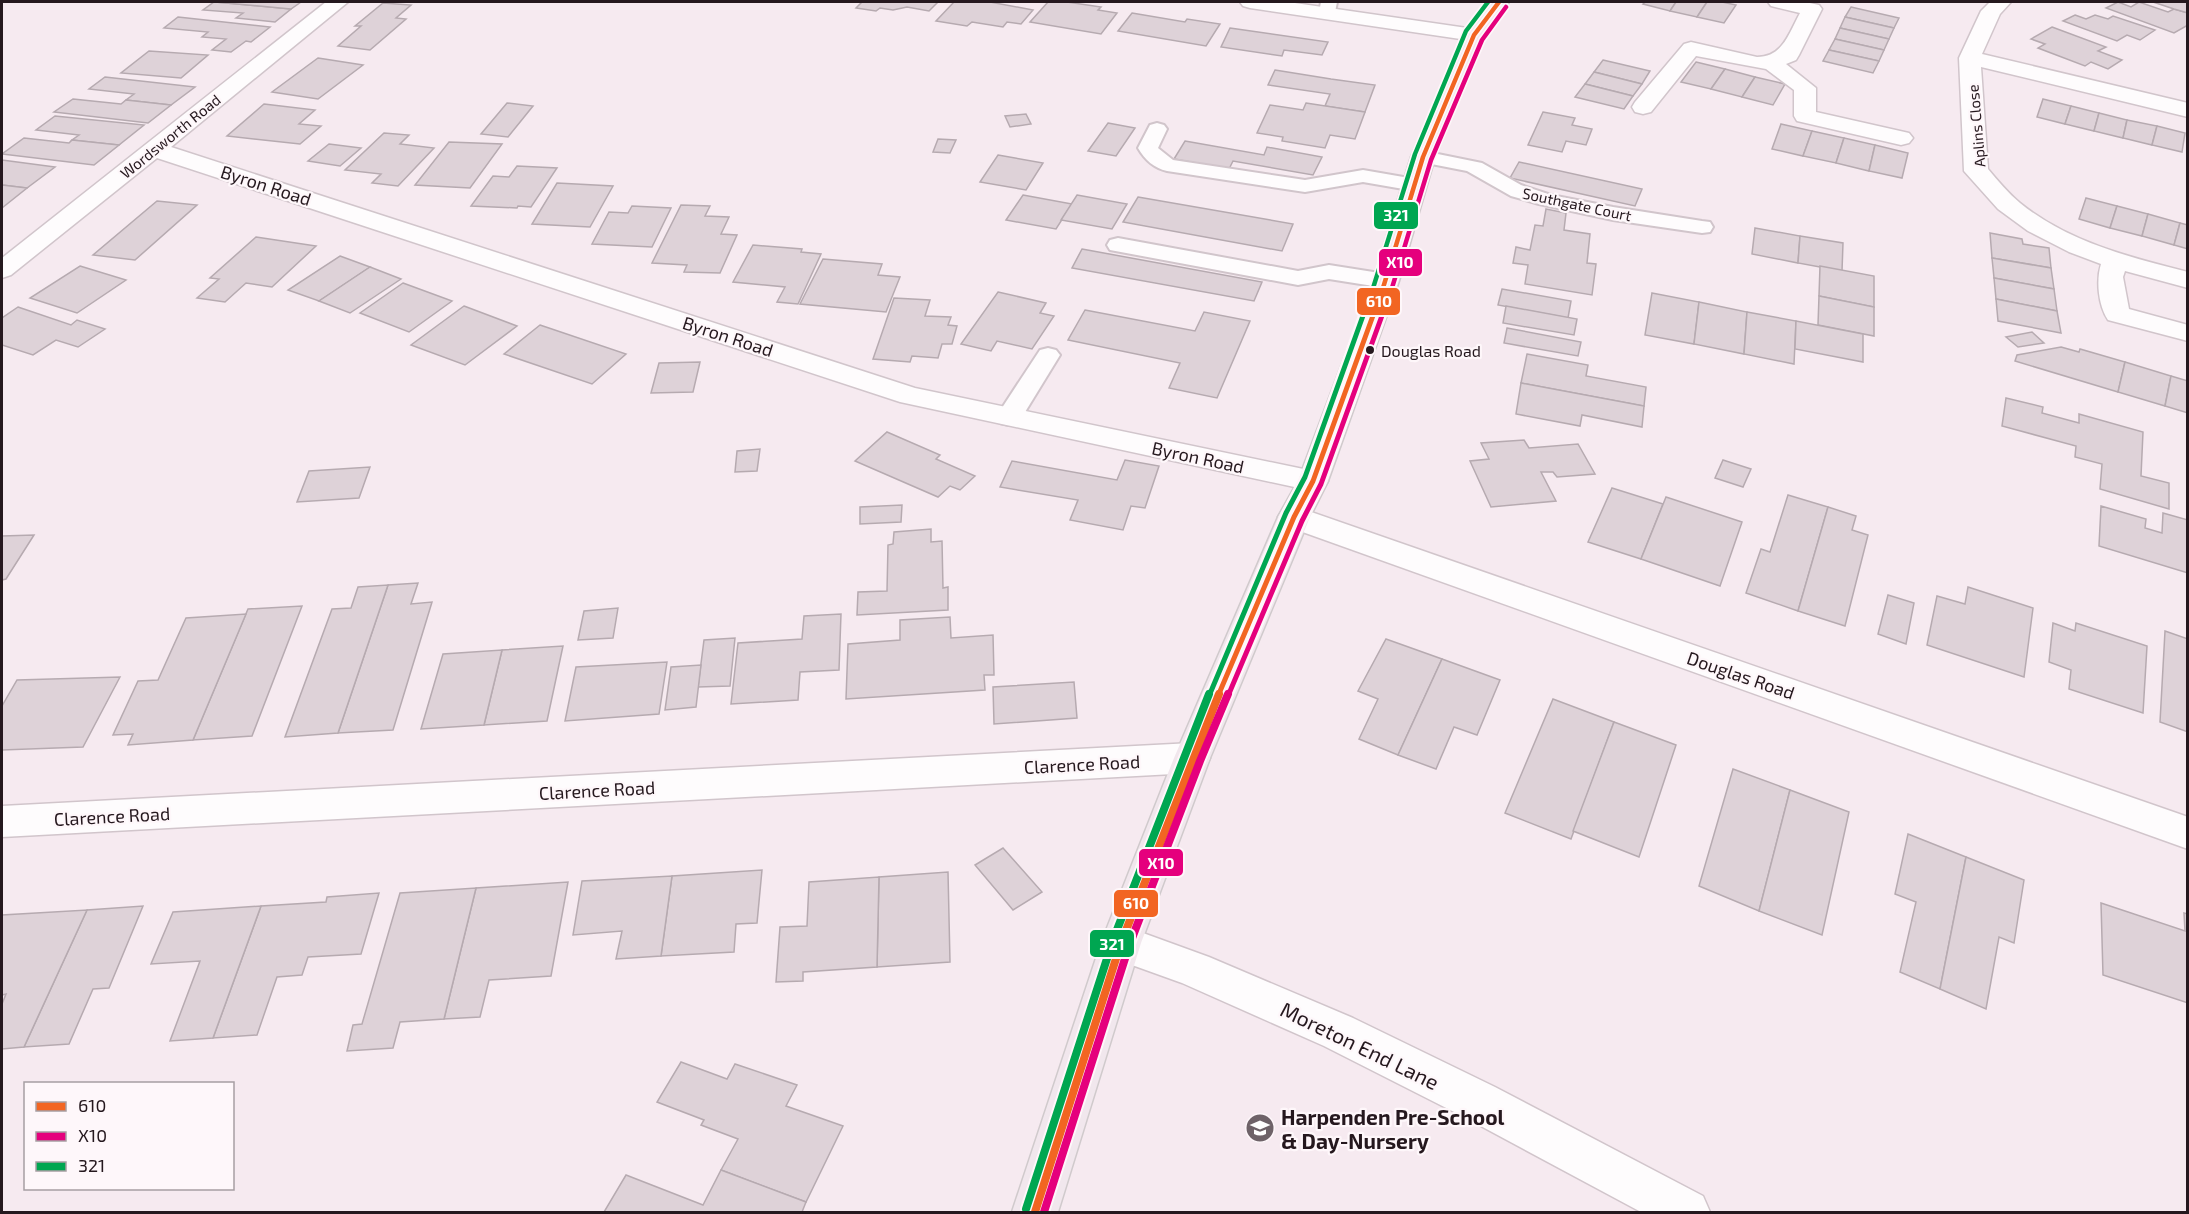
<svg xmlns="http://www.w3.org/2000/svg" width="2189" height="1214" viewBox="0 0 2189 1214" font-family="'Exo 2',sans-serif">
<rect width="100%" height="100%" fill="#f6eaf0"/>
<g fill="#ded2d8" stroke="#b6aab0" stroke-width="1.5">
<path d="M214 2H215L291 9 275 22 236 18 243 13 203 10Z"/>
<path d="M215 2H301L291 9Z"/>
<path d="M862 2H938L929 11 907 7 893 10 880 8 876 11 856 8Z"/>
<path d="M954 2H990L1033 10 1021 24 1007 22 1003 27 972 22 967 26 936 21Z"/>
<path d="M1048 2H1067L1101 7 1098 10 1117 13 1101 34 1030 22Z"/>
<path d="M1645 2H1676L1670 11 1643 4Z"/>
<path d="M1676 2H1707L1697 17 1670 11Z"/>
<path d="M1707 2H1722L1736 5 1724 23 1697 17Z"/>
<path d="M2118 2 2131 7 2139 2 2168 12 2174 9 2188 13V25L2174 33 2106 8Z"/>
<path d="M2153 2H2188V13L2174 9Z"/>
<path d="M383 3 411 5 396 18 406 19 370 50 338 46 361 26H355Z"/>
<path d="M1851 7 1899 18 1894 28 1845 17Z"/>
<path d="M1132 13 1185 22 1187 19 1220 24 1206 46 1118 31Z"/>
<path d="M2075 15 2086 19 2095 15 2108 19 2113 16 2155 30 2140 40 2127 35 2117 41 2063 21Z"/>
<path d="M178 17 270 27 251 42 246 41 231 52 212 50 226 39 202 37 208 32 164 28Z"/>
<path d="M1845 17 1894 28 1889 39 1840 28Z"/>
<path d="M2052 27 2106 47 2098 51 2122 60 2108 69 2091 62 2085 66 2038 48 2045 44 2031 39Z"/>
<path d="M1230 28 1328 42 1322 55 1284 50 1282 56 1221 47Z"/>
<path d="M1840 28 1889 39 1884 50 1835 39Z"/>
<path d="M1835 39 1884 50 1879 61 1829 50Z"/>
<path d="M1829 50 1879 61 1873 73 1823 61Z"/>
<path d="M149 51 208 55 181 78 121 73Z"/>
<path d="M318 58 363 65 318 99 272 92Z"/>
<path d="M1603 60 1650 71 1642 84 1594 72Z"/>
<path d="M1696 62 1725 69 1711 89 1681 82Z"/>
<path d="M1725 69 1755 77 1742 97 1711 89Z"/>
<path d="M1275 70 1331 79 1375 85 1365 112 1325 106 1330 94 1268 85Z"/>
<path d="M1594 72 1642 84 1633 96 1585 84Z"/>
<path d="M105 77 195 87 171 105 126 100 134 94 89 89Z"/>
<path d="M1755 77 1785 84 1773 105 1742 97Z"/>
<path d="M1585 84 1633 96 1624 109 1575 97Z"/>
<path d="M73 99 121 104 126 100 171 105 148 123 54 112Z"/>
<path d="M2043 99 2071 106 2065 124 2037 117Z"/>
<path d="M507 103 533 106 508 137 481 134Z"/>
<path d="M1306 103 1365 112 1355 139 1330 135 1325 148 1282 141 1283 137 1257 133 1270 105 1303 110Z"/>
<path d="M264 104 315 110 299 124 321 126 300 144 227 136Z"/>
<path d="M2071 106 2099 113 2094 131 2065 124Z"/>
<path d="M1543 112 1575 118 1572 125 1592 129 1586 145 1566 141 1562 152 1528 145Z"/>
<path d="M2099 113 2127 120 2123 138 2094 131Z"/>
<path d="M1026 114 1031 124 1010 127 1005 116Z"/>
<path d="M55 116 144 125 119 145 72 140 79 135 36 130Z"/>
<path d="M2127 120 2157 126 2152 145 2123 138Z"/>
<path d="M1108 123 1135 128 1116 156 1088 151Z"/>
<path d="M1781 124 1812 131 1803 156 1772 149Z"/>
<path d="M2157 126 2185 133 2182 152 2152 145Z"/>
<path d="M1812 131 1844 138 1836 163 1803 156Z"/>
<path d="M384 133 409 135 400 144 434 148 398 186 372 183 381 174 345 170Z"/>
<path d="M24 138 69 143 72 140 119 145 94 165 2 154Z"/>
<path d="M1844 138 1875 145 1869 171 1836 163Z"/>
<path d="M938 139 956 140 950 153 933 152Z"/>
<path d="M1185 141 1264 155 1267 147 1322 157 1313 175 1233 161 1229 169 1174 159Z"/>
<path d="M449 142 502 144 470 188 415 185Z"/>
<path d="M329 144 361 148 340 166 308 161Z"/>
<path d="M1875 145 1908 153 1902 178 1869 171Z"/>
<path d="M998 155 1043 163 1026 190 980 182Z"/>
<path d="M2 160 55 167 27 188 2 185Z"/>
<path d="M1519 162 1642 189 1635 206 1510 178Z"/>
<path d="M517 166 557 168 531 207 518 206 517 208 471 206 493 176 509 177Z"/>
<path d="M557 183 613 186 590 227 532 224Z"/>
<path d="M2 185 27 188 2 208Z"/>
<path d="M1023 195 1072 204 1056 229 1006 220Z"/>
<path d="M1077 195 1127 204 1112 229 1061 220Z"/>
<path d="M1138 197 1293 224 1282 251 1123 222Z"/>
<path d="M2086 198 2117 206 2110 228 2079 219Z"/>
<path d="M157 201 197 205 135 260 93 255Z"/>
<path d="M681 205 710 206 705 216 729 217 721 234 737 235 720 273 684 272 687 265 652 263Z"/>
<path d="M632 206 671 208 652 247 592 244 609 212 628 213Z"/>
<path d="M2117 206 2148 214 2142 236 2110 228Z"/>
<path d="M1546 209 1566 213 1564 230 1590 234 1587 263 1596 264 1592 295 1525 284 1528 265 1513 263 1516 247 1530 250 1535 225 1543 226Z"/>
<path d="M2148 214 2180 223 2174 245 2142 236Z"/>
<path d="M2180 223 2188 225V249L2174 245Z"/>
<path d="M1755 228 1800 236 1798 263 1752 254Z"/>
<path d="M1990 233 2022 239 2023 244 2049 248 2051 268 1992 258Z"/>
<path d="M1800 236 1843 243 1842 271 1798 263Z"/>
<path d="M256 237 316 246 272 287 246 283 225 302 197 298 219 279 210 278Z"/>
<path d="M753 245 802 249 801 252 821 254 798 304 777 302 785 287 733 282Z"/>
<path d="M1082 249 1262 282 1254 301 1072 268Z"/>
<path d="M340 256 370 267 319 301 288 290Z"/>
<path d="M1992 258 2051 268 2054 289 1994 278Z"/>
<path d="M823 259 882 264 878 275 900 277 886 312 800 304Z"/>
<path d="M80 266 126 280 77 313 30 298Z"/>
<path d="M1820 266 1874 276V307L1819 296Z"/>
<path d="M370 267 401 279 350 313 319 301Z"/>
<path d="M1994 278 2054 289 2057 311 1996 299Z"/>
<path d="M403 283 452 301 409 332 360 313Z"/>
<path d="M1502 289 1571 301 1568 318 1498 305Z"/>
<path d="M998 292 1046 303 1040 313 1054 316 1032 349 997 341 991 351 961 344Z"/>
<path d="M1652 293 1699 302 1694 344 1645 335Z"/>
<path d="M1819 296 1874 307V336L1818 325Z"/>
<path d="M894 298 930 300 925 316 951 317 948 325 957 326 952 344H942L938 358 912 356 910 362 873 359Z"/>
<path d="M1996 299 2057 311 2061 333 1998 321Z"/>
<path d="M1699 302 1747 312 1744 354 1694 344Z"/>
<path d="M464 306 517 326 465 365 411 345Z"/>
<path d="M1506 306 1577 319 1574 335 1503 323Z"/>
<path d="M18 307 71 325 77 320 105 329 78 347 56 340 33 355 2 345V318Z"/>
<path d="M1085 310 1195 331 1204 312 1250 321 1217 398 1169 388 1180 363 1068 340Z"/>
<path d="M1747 312 1796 321 1794 364 1744 354Z"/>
<path d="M1796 321 1863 334V362L1795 349Z"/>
<path d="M540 325 626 354 592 384 504 354Z"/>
<path d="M1507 328 1581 342 1578 356 1504 343Z"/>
<path d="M2032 332 2044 343 2018 347 2006 337Z"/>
<path d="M2061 347 2079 352 2080 349 2125 362 2118 392 2015 361 2017 355Z"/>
<path d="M1527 354 1588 365 1586 376 1646 387 1644 406 1521 383Z"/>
<path d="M700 362 693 392 651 393 659 363Z"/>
<path d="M2125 362 2171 376 2165 406 2118 392Z"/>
<path d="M2171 376 2188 381V413L2165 406Z"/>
<path d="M1521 383 1644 406 1642 427 1582 415 1580 426 1516 414Z"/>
<path d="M2006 398 2043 407 2042 413 2079 423V414L2143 432 2141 476 2169 483V509L2100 489 2102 464 2075 457 2076 446 2002 426Z"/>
<path d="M887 432 940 455 936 459 975 476 960 490 950 486 938 497 855 461Z"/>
<path d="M1524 440 1529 448 1578 444 1595 474 1557 477 1553 472H1541L1556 501 1491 507 1470 461 1489 459 1481 443Z"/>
<path d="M760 449 757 471 735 472 737 451Z"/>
<path d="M1125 460 1159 466 1145 508 1131 506 1123 530 1070 520 1078 500 1000 487 1012 461 1117 480Z"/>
<path d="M1723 460 1751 469 1743 487 1715 478Z"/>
<path d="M370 467 359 498 297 502 309 471Z"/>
<path d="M1612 488 1663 504 1641 559 1588 542Z"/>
<path d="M1788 495 1828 507 1798 611 1746 593 1761 549 1770 552Z"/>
<path d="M1666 497 1742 522 1720 586 1641 559Z"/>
<path d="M902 505 901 522 860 524V507Z"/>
<path d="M2101 506 2146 519 2145 528 2162 533 2163 513 2188 520V573L2099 546Z"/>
<path d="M1828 507 1856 516 1852 530 1868 535 1845 626 1798 611Z"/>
<path d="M931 529V542L942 541 943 588 948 587V610L857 615 858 592 887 591 888 545 893 544 894 532Z"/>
<path d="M34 535 6 579 2 580V536Z"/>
<path d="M418 583 411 604 432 602 393 730 338 733 388 585Z"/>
<path d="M388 585 338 733 285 737 332 609 351 608 358 587Z"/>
<path d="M1968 587 2033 608 2024 677 1927 645 1937 596 1965 604Z"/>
<path d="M1888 595 1914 603 1906 644 1878 634Z"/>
<path d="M302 606 252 736 193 740 248 609Z"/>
<path d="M618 608 613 638 578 640 584 611Z"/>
<path d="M246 614 193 740 128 745 133 734 113 735 138 681 158 680 186 618Z"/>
<path d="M841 614 839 670 800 672 798 700 731 704 738 643 802 639 804 616Z"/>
<path d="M950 617 951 638 993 635 994 675H984L985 690 846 699 848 644 900 640V620Z"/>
<path d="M2053 623 2075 631 2076 623 2147 646 2143 713 2069 689 2071 670 2049 662Z"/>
<path d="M2165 631 2188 639V732L2160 722Z"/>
<path d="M735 638 730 686 698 687 704 640Z"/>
<path d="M1386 639 1442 659 1398 755 1359 739 1378 699 1358 691Z"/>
<path d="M563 646 547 721 484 725 502 650Z"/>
<path d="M502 650 484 725 421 729 443 654Z"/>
<path d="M1442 659 1500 680 1477 735 1454 727 1436 769 1398 755Z"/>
<path d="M667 662 659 714 565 721 576 667Z"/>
<path d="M701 665 696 707 665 710 671 667Z"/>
<path d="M120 677 83 747 2 750V706L17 680Z"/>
<path d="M1074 682 1077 718 994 724 993 687Z"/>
<path d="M1553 699 1614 722 1571 839 1505 813Z"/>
<path d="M1614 722 1676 745 1639 857 1573 831Z"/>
<path d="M1733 769 1790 790 1759 911 1699 886Z"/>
<path d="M1790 790 1849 812 1822 935 1759 911Z"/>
<path d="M1908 834 1966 857 1940 989 1900 972 1916 902 1895 894Z"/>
<path d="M1003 848 1042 892 1013 910 975 865Z"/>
<path d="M1966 857 2024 880 2014 943 1999 937 1986 1009 1940 989Z"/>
<path d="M762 870 757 923 736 924 734 952 661 956 672 876Z"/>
<path d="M948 872 950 962 877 967 879 877Z"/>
<path d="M672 876 661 956 616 959 622 931 573 935 582 881Z"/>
<path d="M879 877 877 967 803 972V981L776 982 780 927 807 926 809 882Z"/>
<path d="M568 882 551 976 489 980 480 1017 444 1019 476 888Z"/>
<path d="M476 888 444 1019 400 1022 393 1048 347 1051 353 1025 362 1024 400 893Z"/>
<path d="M379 893 361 954 308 957 302 975 277 977 257 1035 213 1038 261 906 326 902 327 897Z"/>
<path d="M2101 903 2185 931 2184 913 2188 914V1003L2103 975Z"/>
<path d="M143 906 109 988 93 989 69 1044 24 1047 87 910Z"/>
<path d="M261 906 213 1038 170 1041 200 961 151 964 173 912Z"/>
<path d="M87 910 24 1047 2 1049V1004L6 994 2 995V915Z"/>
<path d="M681 1062 727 1079 735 1064 797 1085 786 1106 843 1126 806 1202 721 1170 738 1139 701 1125 704 1120 657 1102Z"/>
<path d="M721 1170 806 1202 802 1212H604L626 1175 703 1205Z"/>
</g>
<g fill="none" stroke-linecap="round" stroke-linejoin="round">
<g stroke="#d1c5cb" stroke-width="4">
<g id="lane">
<path d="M1321 2H1337L1334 17H1322L1319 13Z"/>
<path d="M1157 123 1164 125 1167 129 1158 148 1173 160 1305 180 1363 170 1415 179 1422 181 1425 185 1422 189 1415 191 1363 182 1305 192 1167 171C1154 168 1145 160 1138 148L1150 125Z"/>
<path d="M1423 151 1482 163 1521 185 1551 195 1613 207 1702 221 1710 222 1713 227 1710 232 1702 233 1613 220 1539 204 1511 196 1467 171 1416 161 1413 157 1416 153Z"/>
<path d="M1118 238 1298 271 1329 265 1386 274 1394 276 1397 281 1394 286 1386 288 1329 279 1298 285 1110 250 1107 245 1110 240Z"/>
<path d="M1048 348 1056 350 1060 355 1022 417 1018 423 1009 425 1000 423 996 417 1040 350Z"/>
</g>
</g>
<g stroke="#d1c5cb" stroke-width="3">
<g id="street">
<path d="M326 2H348L171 147 915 388 1313 471 1324 474 1328 481 1324 488 1313 491 900 402 157 158 11 275 2 278V258Z"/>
<path d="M1240 2H1288L1474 29 1481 31 1484 35 1481 39 1474 41 1250 8 1243 6Z"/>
<path d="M1768 2H1805L1819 5 1822 9 1799 55 1796 60 1786 64 1816 88V112L1909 133 1913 138 1909 143 1901 145 1797 121 1794 116V90L1766 69 1696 56 1651 112 1643 114 1635 112 1632 107 1635 102 1684 44 1691 42 1757 57C1783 57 1789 33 1800 13L1771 6Z"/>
<path d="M1990 2H2011L2000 14 1982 54 2188 103V117L1981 67 1988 169C1998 181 2008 193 2020 203 2068 242 2129 257 2188 272V288L2125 271 2123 277 2129 309 2188 325V341L2108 320C2098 305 2096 280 2101 264L2069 252 2028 231 1998 209 1964 171 1959 58 1981 11Z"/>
<path d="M1294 506 2188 817V849L1283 525 1278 517 1283 509Z"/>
<path d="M1192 743 1205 748 1210 758 1205 768 1192 773 2 837V806Z"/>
<path d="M1121 925 1209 957 1353 1018 1495 1087 1703 1196 1710 1212H1641L1464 1117 1324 1046 1182 983 1107 956 1101 943 1107 930Z"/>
</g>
</g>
<g stroke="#d0cacc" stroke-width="3">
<path id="primary" d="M1489 2H1509L1484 36 1435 157 1399 281 1328 481 1310 517 1210 758 1141 943 1058 1212H1012L1101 943 1174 758 1278 517 1298 481 1373 281 1411 157 1464 35Z"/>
</g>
<use href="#lane" fill="#fefcfd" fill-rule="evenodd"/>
<use href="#street" fill="#fefcfd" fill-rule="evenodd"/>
<use href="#primary" fill="#f1e7ed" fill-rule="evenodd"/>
<g stroke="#fef7fa" stroke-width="8">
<path id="bus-1-far2" d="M1379 301 1423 157 1474 35 1499 2"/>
</g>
<g stroke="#fef7fa" stroke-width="10">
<path id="bus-1-far1" d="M1218 696 1294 517 1313 481 1379 299"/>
</g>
<g stroke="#fef7fa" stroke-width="12">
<path id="bus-1" d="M1035 1212 1121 943 1219 694"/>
</g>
<g stroke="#fef7fa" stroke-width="8">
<path id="bus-2-far2" d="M1388 301 1431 160 1482 40 1506 7"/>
</g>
<g stroke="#fef7fa" stroke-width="10">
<path id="bus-2-far1" d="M1228 696 1302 521 1321 484 1388 299"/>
</g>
<g stroke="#fef7fa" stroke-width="12">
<path id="bus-2" d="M1044 1212 1129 946 1200 761 1228 694"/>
</g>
<g stroke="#fef7fa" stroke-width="8">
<path id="bus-3-far2" d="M1369 301 1415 154 1466 31 1488 2"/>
</g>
<g stroke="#fef7fa" stroke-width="10">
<path id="bus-3-far1" d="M1209 696 1286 513 1305 477 1369 299"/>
</g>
<g stroke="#fef7fa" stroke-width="12">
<path id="bus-3" d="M1026 1209 1113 940 1209 694"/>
</g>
<use href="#bus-1-far2" stroke="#f26522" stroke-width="4.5"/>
<use href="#bus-1-far1" stroke="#f26522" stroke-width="5"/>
<use href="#bus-1" stroke="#f26522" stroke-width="8"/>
<use href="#bus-2-far2" stroke="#e5007d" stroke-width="4.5"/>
<use href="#bus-2-far1" stroke="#e5007d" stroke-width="5"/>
<use href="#bus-2" stroke="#e5007d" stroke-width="8"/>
<use href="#bus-3-far2" stroke="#00a651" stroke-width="4.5"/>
<use href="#bus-3-far1" stroke="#00a651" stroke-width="5"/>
<use href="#bus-3" stroke="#00a651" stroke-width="8"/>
</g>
<defs>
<g id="school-disc" transform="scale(1.5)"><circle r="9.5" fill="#6e6268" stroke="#fef7fa"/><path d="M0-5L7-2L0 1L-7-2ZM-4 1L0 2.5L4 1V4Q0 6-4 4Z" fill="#fff"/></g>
</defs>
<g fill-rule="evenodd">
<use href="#school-disc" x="1260" y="1128"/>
</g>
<circle fill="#25181e" stroke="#fef7fa" stroke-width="2" cx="1370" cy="350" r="5"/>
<g text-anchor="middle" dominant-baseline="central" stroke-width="4.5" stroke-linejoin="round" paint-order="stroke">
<g font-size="15" fill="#25181e" stroke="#fef7fa">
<text transform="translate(1976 126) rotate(-95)">Aplins Close</text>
<text transform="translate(170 136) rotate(-39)">Wordsworth Road</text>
<text transform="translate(1577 204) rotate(12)">Southgate Court</text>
</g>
<g font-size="16" fill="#25181e" stroke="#fef7fa" text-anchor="start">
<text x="1381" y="350">Douglas Road</text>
</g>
<g font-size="18" fill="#25181e" stroke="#fef7fa">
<text transform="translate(266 185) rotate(18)">Byron Road</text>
<text transform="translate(728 336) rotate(18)">Byron Road</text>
<text transform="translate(1198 457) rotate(12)">Byron Road</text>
<text transform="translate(1741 675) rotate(19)">Douglas Road</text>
<text transform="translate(1082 764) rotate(-3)">Clarence Road</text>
<text transform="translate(597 790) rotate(-3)">Clarence Road</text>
<text transform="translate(112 816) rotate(-3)">Clarence Road</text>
</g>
<g font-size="21" fill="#25181e" stroke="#fef7fa">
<text transform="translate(1360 1045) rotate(26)">Moreton End Lane</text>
</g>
<g font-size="21" font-weight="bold" fill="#25181e" stroke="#fef7fa" text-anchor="start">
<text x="1281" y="1116">Harpenden Pre-School<tspan x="1281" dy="24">&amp; Day-Nursery</tspan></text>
</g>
</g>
<g stroke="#fef7fa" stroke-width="2">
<rect x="1373" y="201" width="46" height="29" rx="6" fill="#00a651"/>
<rect x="1378" y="248" width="45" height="29" rx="6" fill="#e5007d"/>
<rect x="1356" y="287" width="45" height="29" rx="6" fill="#f26522"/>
<rect x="1138" y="848" width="46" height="29" rx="6" fill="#e5007d"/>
<rect x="1113" y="889" width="46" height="29" rx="6" fill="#f26522"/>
<rect x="1089" y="929" width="46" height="29" rx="6" fill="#00a651"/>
</g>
<g font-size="16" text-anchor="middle" font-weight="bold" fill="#fff">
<text x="1396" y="221">321</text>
<text x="1400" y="268">X10</text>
<text x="1379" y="307">610</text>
<text x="1161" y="869">X10</text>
<text x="1136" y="909">610</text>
<text x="1112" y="950">321</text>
</g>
<rect width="2189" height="1214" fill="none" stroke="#25181e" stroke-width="6"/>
<rect x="24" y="1082" width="210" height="108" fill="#fef7fa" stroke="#a79ea2" stroke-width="1.5"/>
<rect x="36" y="1102" width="30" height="9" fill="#f26522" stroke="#a79ea2" stroke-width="1.5"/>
<text x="78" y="1112" font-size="18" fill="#25181e">610</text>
<rect x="36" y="1132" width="30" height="9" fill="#e5007d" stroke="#a79ea2" stroke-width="1.5"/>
<text x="78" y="1142" font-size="18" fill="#25181e">X10</text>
<rect x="36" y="1162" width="30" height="9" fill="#00a651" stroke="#a79ea2" stroke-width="1.5"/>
<text x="78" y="1172" font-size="18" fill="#25181e">321</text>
</svg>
